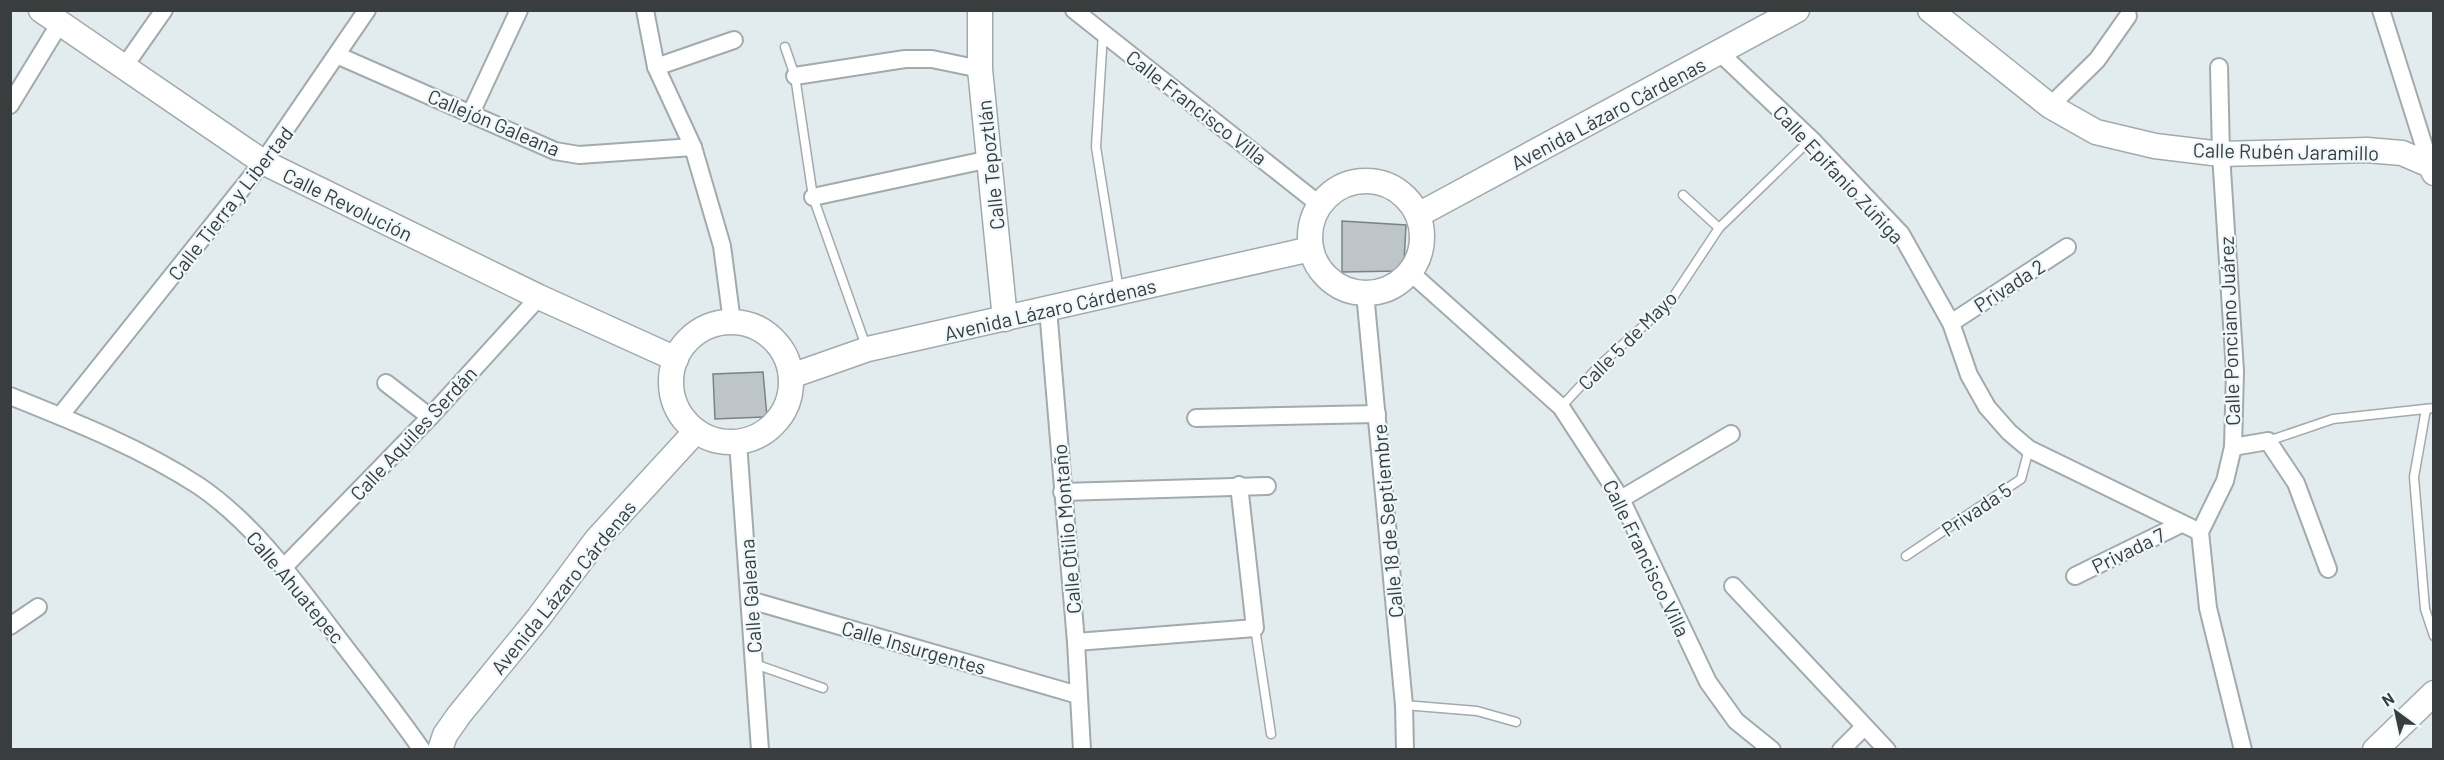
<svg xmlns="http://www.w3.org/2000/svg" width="2444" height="760" viewBox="0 0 2444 760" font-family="Barlow,sans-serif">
<rect width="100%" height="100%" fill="#e2ebed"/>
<g fill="#bdc5c8" stroke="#7a8284" stroke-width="1.5">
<path d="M1342 221 1406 225 1404 263 1400 271 1342 272Z"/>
<path d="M763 372 767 417 715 419 713 374Z"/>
</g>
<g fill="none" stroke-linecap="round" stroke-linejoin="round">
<g stroke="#a2aaad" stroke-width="11">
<g id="lane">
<path d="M1103 33 1096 147 1119 291"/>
<path d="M785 47 795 76 813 197 867 349"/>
<path d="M1683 195 1719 228"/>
<path d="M1561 407 1600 365 1670 302 1719 228 1811 139"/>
<path d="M2426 409 2414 477 2425 609 2434 636"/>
<path d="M2268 441 2333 419 2434 408"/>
<path d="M1906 556 2021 479 2029 449"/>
<path d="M1255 628 1271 734"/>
<path d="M755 664 823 688"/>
<path d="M1404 705 1477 711 1516 722"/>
</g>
</g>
<g stroke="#a2aaad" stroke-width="20">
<g id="street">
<path d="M645 10 656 67 693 147 722 246 732 322"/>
<path d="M1074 10 1320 205"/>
<path d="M2381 10 2430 165"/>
<path d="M1720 53 1811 139 1901 234 1951 323 1969 375 1987 407 2009 432 2029 449 2200 532"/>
<path d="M339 56 555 151 579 155 693 147"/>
<path d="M124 67 164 10"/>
<path d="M656 67 734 40"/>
<path d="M2219 67 2221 154 2235 371 2233 447 2225 481 2200 532 2208 608 2243 750"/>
<path d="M795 76 905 59H932L980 69"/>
<path d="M10 105 60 23"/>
<path d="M2050 106 2097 60 2128 16"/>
<path d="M471 113 519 10"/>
<path d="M813 197 990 159"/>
<path d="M1410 272 1561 407 1621 499 1708 682 1736 721 1772 750"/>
<path d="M1365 293 1404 705 1405 750"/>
<path d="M1048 309 1076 642 1082 750"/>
<path d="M1951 323 2067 247"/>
<path d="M386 383 430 417"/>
<path d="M10 396C75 422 141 448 199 486 252 522 291 576 329 626 360 667 392 707 422 750"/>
<path d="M60 416 263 162 367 10"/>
<path d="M1196 418 1377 414"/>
<path d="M738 442 760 750"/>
<path d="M2233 447 2268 441 2296 483 2328 569"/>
<path d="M1062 492 1267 486"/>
<path d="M1621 499 1731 434"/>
<path d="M284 567 430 417 539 297"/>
<path d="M2075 576 2181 524"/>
<path d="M1733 586 1887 750"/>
<path d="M750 600 1078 695"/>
<path d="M10 626 38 607"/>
<path d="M1076 642 1255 628 1239 485"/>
<path d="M1841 750 1864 727"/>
</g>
</g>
<g stroke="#a2aaad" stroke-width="27">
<g id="secondary">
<path d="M41 10 263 162 539 297 676 359"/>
<path d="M980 10V69L1005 319"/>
<path d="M1930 10 2050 106 2096 132 2155 146 2221 154 2367 150 2402 153 2430 165 2434 173"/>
<circle cx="1366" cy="237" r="56"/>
<path d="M1418 215 1797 10"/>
<circle cx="731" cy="382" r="60"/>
<path d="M791 376 868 349 1311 249"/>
<path d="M440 750 445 735 459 715 539 617 597 539 696 431"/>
<path d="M2375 750 2434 693"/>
</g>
</g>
<use href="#lane" stroke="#fff" stroke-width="8"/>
<use href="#street" stroke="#fff" stroke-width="16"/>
<use href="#secondary" stroke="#fff" stroke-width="24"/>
</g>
<g text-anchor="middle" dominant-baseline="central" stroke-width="4.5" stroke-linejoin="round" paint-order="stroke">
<g font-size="20" fill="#3a3d3e" stroke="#eff8fb">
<text transform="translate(1197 107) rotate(38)">Calle Francisco Villa</text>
<text transform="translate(1608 113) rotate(-28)">Avenida Lázaro Cárdenas</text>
<text transform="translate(494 122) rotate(23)">Callejón Galeana</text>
<text transform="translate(2286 151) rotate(1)">Calle Rubén Jaramillo</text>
<text transform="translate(990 165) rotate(-96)">Calle Tepoztlán</text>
<text transform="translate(1839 174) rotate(47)">Calle Epifanio Zúñiga</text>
<text transform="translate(230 203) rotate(-52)">Calle Tierra y Libertad</text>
<text transform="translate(348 204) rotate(26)">Calle Revolución</text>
<text transform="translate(2009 285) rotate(-33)">Privada 2</text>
<text transform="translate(1050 309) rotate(-13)">Avenida Lázaro Cárdenas</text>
<text transform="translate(2229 331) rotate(-92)">Calle Ponciano Juárez</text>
<text transform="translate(1627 340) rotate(-45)">Calle 5 de Mayo</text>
<text transform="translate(413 433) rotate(-47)">Calle Aquiles Serdán</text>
<text transform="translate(1976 509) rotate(-34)">Privada 5</text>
<text transform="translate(1387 521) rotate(-95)">Calle 18 de Septiembre</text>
<text transform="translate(1066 529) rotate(-95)">Calle Otilio Montaño</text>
<text transform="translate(2128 550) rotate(-26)">Privada 7</text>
<text transform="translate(1647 558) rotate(64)">Calle Francisco Villa</text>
<text transform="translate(296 587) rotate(50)">Calle Ahuatepec</text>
<text transform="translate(563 587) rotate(-51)">Avenida Lázaro Cárdenas</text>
<text transform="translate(750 596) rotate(-94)">Calle Galeana</text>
<text transform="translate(914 647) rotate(16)">Calle Insurgentes</text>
</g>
</g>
<rect width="2444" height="760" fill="none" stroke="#3a3d3e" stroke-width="24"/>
<g transform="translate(2396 712) rotate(327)" stroke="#eff8fb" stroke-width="4.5" paint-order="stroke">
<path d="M0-4.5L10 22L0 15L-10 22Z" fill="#3a3d3e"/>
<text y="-9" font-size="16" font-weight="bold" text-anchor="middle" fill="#3a3d3e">N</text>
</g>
</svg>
